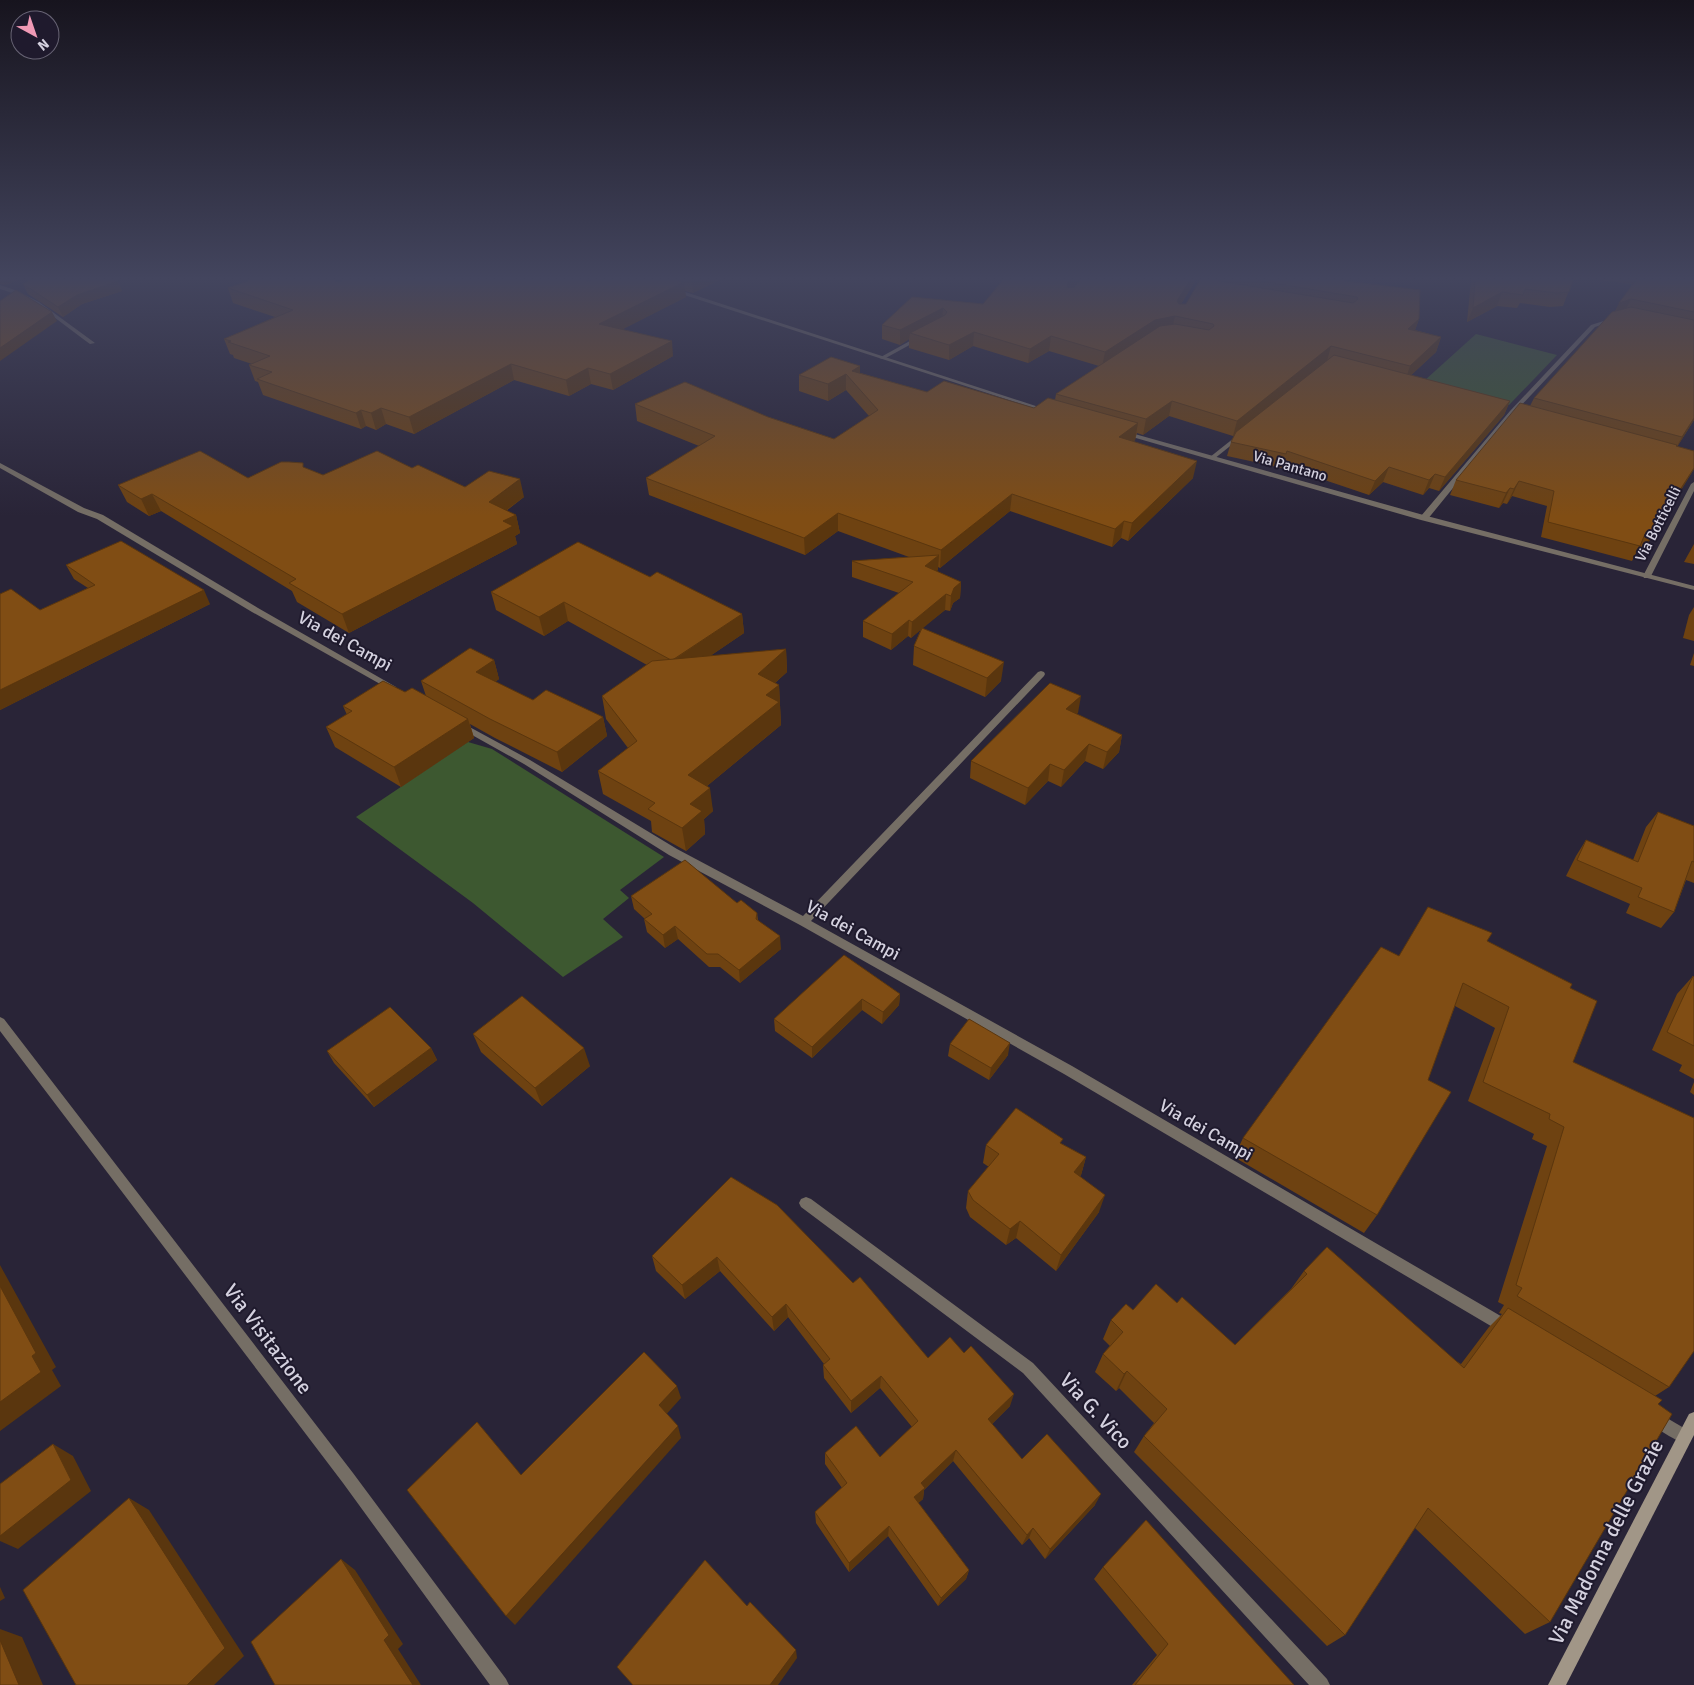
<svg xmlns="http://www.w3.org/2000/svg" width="1694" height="1685" viewBox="0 0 1694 1685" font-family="Signika,sans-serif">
<rect width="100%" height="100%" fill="#292437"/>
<g fill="#3d5830">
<path d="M1476 334 1557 355 1509 405 1424 381Z"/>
<path d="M468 742 492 749 664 857 620 890 629 898 603 919 623 937 563 977 473 903 356 817Z"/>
</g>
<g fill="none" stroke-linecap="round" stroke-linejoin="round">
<path fill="#756e65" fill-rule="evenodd" d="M806 1197 811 1199 1033 1363 1327 1679 1330 1685H1309L1023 1373 801 1207 799 1203 801 1199Z"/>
<g fill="#756e65" fill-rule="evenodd">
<path d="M0 285 15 290 39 302 95 343 90 344C61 323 35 299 0 289Z"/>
<path d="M1613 318 1618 319 1595 327 1514 413 1427 520H1421V516L1510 411 1591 325Z"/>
<path d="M919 336 924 337 884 359 879 358Z"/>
<path d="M1239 434 1244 435 1214 459H1210V457Z"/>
<path d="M0 463 84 508 103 515 258 608 396 687 392 690 389 689 252 612 97 519 78 512 0 468Z"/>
<path d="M1694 482V491L1651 576 1650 578H1644L1643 576 1691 484Z"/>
<path d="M1041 671 1044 672 1045 674 1044 676 811 921 1072 1066 1511 1322 1513 1327 1511 1332 1506 1334 1501 1332 1064 1074 800 925 669 855 524 764 456 726 461 723 464 724 530 760 677 849 803 916 1038 672Z"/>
<path d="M1655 1411 1689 1431 1692 1436 1689 1441 1684 1444C1674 1439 1651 1427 1648 1418L1650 1413Z"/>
</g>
<g fill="#756e65" fill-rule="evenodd">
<path d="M672 289H676L1051 411 1046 412 672 291Z"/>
<path d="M1124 431 1427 516 1694 586V590L1421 520 1122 434 1121 433Z"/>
<path d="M0 1017 4 1019 353 1473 506 1679 509 1685H490L343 1483 0 1031Z"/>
</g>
<path fill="#a19687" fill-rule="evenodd" d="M1694 1412V1435L1566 1685H1548L1689 1414Z"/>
</g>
<g fill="#6e4211">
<path d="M0 280H17L6 285 0 284Z"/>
<path d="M592 280H719L693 293 685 291 686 297 622 329 673 356 613 390 591 384 569 396 514 380 414 434 386 424 376 430 366 426 361 429 263 395 258 382 255 381 249 365 252 364 234 358 233 355 230 354 224 339 275 317 233 303 228 288 339 282 589 281Z"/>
<path d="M1080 280H1196L1181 304H1186L1200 280H1338L1419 319 1415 330 1441 337 1436 352 1411 375 1510 401 1504 415 1439 491 1429 488 1423 495 1383 482 1369 495 1283 466 1282 468 1227 456 1231 442 1235 435 1233 436 1169 416 1143 435 1137 433 1135 440 1133 442 1193 478 1128 541 1121 538 1112 547 1010 511 940 568 938 567V570L936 571 961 582 960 598 953 603 950 611 945 610 922 628 1001 681 985 697 913 665 914 646 921 629 911 638 908 636 891 650 863 637V621L899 593 852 577V561L909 557 838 531 805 555 649 495 646 478 699 446 637 421 635 404 768 417 834 439 869 416 846 390 828 401 799 391V375L860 373 927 392 1034 408 1055 400 1056 394 1099 366 1049 351 1028 363 973 346 949 360 909 348V339L900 345 882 339V325L912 297 983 304 1074 287Z"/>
<path d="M1471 280H1573L1563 306 1550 307 1520 303 1517 308 1497 306 1467 322Z"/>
<path d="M1599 280H1694V420L1677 447 1694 451V469L1643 551 1638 549 1632 561 1541 537 1547 506 1512 496 1507 504 1503 503 1499 508 1450 495 1456 480 1530 406 1534 398 1615 311 1632 284Z"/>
<path d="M118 281 122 291 82 304 63 317 28 294 23 284Z"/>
<path d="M305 468 323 475 412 468 465 487 524 497 506 511 516 515 520 533 515 536 517 544 349 633 297 602 292 591 161 511 149 516 127 502 118 485 248 478Z"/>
<path d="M1694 544V564L1684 562Z"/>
<path d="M66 565 210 604 0 710V594L40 610 88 588 74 579Z"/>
<path d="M650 577 742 614 744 633 710 656 786 649 787 672 775 683 779 685 781 725 707 786 713 811 704 819 705 834 686 851 652 832 651 821 603 794 598 771 628 748 606 719 602 696 647 665 568 621 544 636 496 610 491 592Z"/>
<path d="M1694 607V641L1683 638 1689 615Z"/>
<path d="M1694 653V666L1690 665Z"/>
<path d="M494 660 499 679 495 682 533 700 603 717 607 736 562 772 495 738 470 724 474 738 401 787 335 747 326 727 347 715 343 706 405 692 426 696 421 681Z"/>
<path d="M1078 713 1076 714 1122 735 1119 752 1103 769 1085 761 1061 787 1048 781 1025 805 970 778 971 761Z"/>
<path d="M1658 812 1694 826V883L1686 880 1674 912 1661 928 1626 913 1630 904 1566 876 1576 856 1586 840 1633 860 1646 827Z"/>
<path d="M631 896 737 903 757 913 758 920 781 949 740 983 720 967H709L678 939 665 948 647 932 644 919H645L634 909Z"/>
<path d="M1487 941 1570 988 1573 1062 1669 1387 1655 1396 1658 1404 1550 1622 1525 1634 1415 1528 1345 1635 1327 1646 1134 1452 1144 1436 1154 1423 1119 1388 1116 1391 1095 1372 1103 1354 1110 1346 1103 1339 1111 1320 1133 1310 1177 1303 1235 1345 1291 1289 1304 1271 1461 1364 1489 1327 1502 1314 1499 1313 1504 1305 1498 1302 1547 1146 1532 1139 1534 1134 1468 1101 1495 1028 1455 1006 1377 1215 1364 1233 1234 1157 1243 1138 1399 956Z"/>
<path d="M844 955 900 994 899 1005 882 1024 862 1010 812 1058 775 1031 774 1019Z"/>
<path d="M1693 976 1694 977V1079L1679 1071 1682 1065 1652 1050 1677 994Z"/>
<path d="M473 1034 590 1066 542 1106 481 1052Z"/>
<path d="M950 1044 1008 1055 989 1080 948 1056Z"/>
<path d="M431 1048 437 1060 374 1107 334 1063 327 1051Z"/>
<path d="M1694 1082V1095L1690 1092Z"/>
<path d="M1062 1144 1086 1157 1081 1175 1079 1177 1099 1212 1056 1271 1016 1238 1006 1245 970 1217 966 1208 968 1191 989 1167 983 1163 986 1145Z"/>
<path d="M731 1177 853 1283 928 1358 1010 1406 992 1424 1022 1459 1095 1505 1045 1559 1029 1538 1022 1545 953 1461 924 1490 923 1499 918 1503 969 1570 966 1579 938 1606 888 1536 849 1572 816 1523 815 1512 842 1488 825 1464V1453L880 1457 912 1427 880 1388 851 1413 824 1378 823 1365 824 1364 788 1317 774 1331 720 1271 685 1299 656 1271 652 1256Z"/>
<path d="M1103 1567 1294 1685H1132L1157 1655 1094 1579Z"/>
</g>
<g fill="#5a360e">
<path d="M3 280H17L6 285Z"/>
<path d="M692 280H719L693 293Z"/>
<path d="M1070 280H1080L1066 297 1067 283Z"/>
<path d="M1190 280H1196L1174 315 1177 301Z"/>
<path d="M118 281 122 291 82 304 63 317 58 307 77 295Z"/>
<path d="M684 282 686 297 602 340 599 324Z"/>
<path d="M1502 292 1497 306 1467 322 1473 308Z"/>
<path d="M1631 299 1624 313 1613 317 1619 303Z"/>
<path d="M943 308 942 322 910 333 909 339 900 345V330Z"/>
<path d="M52 312 57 321 0 361V348Z"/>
<path d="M1175 316 1172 330 1102 367 1105 352 1155 320Z"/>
<path d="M1419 319 1414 333 1408 329Z"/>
<path d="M974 332 973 346 949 360V345Z"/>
<path d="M1051 336 1049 351 1028 363 1030 349Z"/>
<path d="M1441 337 1436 352 1405 381 1410 366Z"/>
<path d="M672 341 673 356 613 390 610 374Z"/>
<path d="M1331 346 1327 361 1233 436 1237 421Z"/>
<path d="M511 364 514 380 414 434 409 417Z"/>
<path d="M860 366V382L852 371Z"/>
<path d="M588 368 591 384 569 396 566 380Z"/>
<path d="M846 374V390L828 401V384Z"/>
<path d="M1172 401 1169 416 1143 435 1146 419Z"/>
<path d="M1510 401 1504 415 1439 491 1445 477Z"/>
<path d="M381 408 386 424 376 430 371 413Z"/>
<path d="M361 410 366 426 361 429 356 413Z"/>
<path d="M1694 418V420L1673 453 1682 437Z"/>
<path d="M1138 423 1135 440 1116 454 1119 437Z"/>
<path d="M1197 461 1193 478 1128 541 1132 523Z"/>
<path d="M1389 467 1383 482 1369 495 1375 481Z"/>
<path d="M1694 468V469L1643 551 1651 535Z"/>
<path d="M1435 474 1429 488 1423 495 1429 480Z"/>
<path d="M520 479 524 497 493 520 489 502Z"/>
<path d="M1519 481 1512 496 1507 504 1514 489Z"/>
<path d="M1510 488 1503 503 1499 508 1506 493Z"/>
<path d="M152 494 161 511 149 516 141 499Z"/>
<path d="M1012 494 1010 511 940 568 941 550Z"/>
<path d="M838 513V531L805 555 804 538Z"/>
<path d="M516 515 520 533 515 536 517 544 349 633 342 614 503 521Z"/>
<path d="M1124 521 1121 538 1112 547 1115 529Z"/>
<path d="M939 555 938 570 924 581 925 566Z"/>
<path d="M961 582 960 598 953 603 950 611 951 596 954 588Z"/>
<path d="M204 590 210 604 0 710V690Z"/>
<path d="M946 594 945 610 911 638 912 622Z"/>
<path d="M564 602 568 621 544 636 539 617Z"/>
<path d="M742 614 744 633 675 680 672 661Z"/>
<path d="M909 620 908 636 891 650 892 634Z"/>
<path d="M786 649 787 672 759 697 758 674Z"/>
<path d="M494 660 499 679 481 692 476 672Z"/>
<path d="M1004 662 1001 681 985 697 987 678Z"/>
<path d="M779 685 781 725 691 799 688 775 766 695Z"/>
<path d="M1081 696 1078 713 1063 726 1066 709Z"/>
<path d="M603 717 607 736 562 772 557 752Z"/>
<path d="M468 719 474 738 401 787 394 767Z"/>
<path d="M1122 735 1119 752 1103 769 1107 752Z"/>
<path d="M1089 744 1085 761 1061 787 1064 770Z"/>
<path d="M1050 764 1048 781 1025 805 1028 788Z"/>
<path d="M710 788 713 811 704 819 705 834 686 851 682 828 690 804Z"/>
<path d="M675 926 678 939 665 948 663 935Z"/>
<path d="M780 936 781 949 740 983 739 970Z"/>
<path d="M900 994 899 1005 882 1024 883 1012Z"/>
<path d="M862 999V1010L812 1058V1047Z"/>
<path d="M1010 1043 1008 1055 989 1080 991 1068Z"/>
<path d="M431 1048 437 1060 374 1107 367 1095Z"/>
<path d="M584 1048 590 1066 542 1106 535 1088Z"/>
<path d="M1086 1157 1081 1175 1069 1190 1074 1172Z"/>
<path d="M1105 1195 1099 1212 1056 1271 1061 1255Z"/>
<path d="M1020 1221 1016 1238 1006 1245 1010 1229Z"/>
<path d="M717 1257 720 1271 685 1299 682 1285Z"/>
<path d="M0 1265 56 1367 52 1370 61 1386 0 1431Z"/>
<path d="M786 1304 788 1317 774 1331 772 1317Z"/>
<path d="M1127 1371 1119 1388 1116 1391 1124 1374Z"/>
<path d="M881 1376 880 1388 851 1413V1401Z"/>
<path d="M677 1386 681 1398 663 1418 659 1405Z"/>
<path d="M1014 1394 1010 1406 985 1431 988 1419Z"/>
<path d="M678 1426 681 1438 515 1625 506 1616Z"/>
<path d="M53 1444 73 1456 91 1491 18 1549 0 1541V1536Z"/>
<path d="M956 1450 953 1461 924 1490 923 1499 913 1508 914 1497 921 1483Z"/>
<path d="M1101 1494 1095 1505 1045 1559 1050 1549Z"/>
<path d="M129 1498 149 1510 244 1656 214 1685H187Z"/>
<path d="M889 1526 888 1536 849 1572V1563Z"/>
<path d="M1033 1528 1029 1538 1022 1545 1027 1535Z"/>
<path d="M341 1559 355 1570 403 1644 398 1649 421 1685H413L384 1640Z"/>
<path d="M969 1570 966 1579 938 1606 941 1598Z"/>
<path d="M0 1587 5 1598 0 1601Z"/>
<path d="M0 1629 22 1637 43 1685H19L0 1640Z"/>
<path d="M796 1650 797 1658 778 1685H770Z"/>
</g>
<g fill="#804d14" stroke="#5a360e">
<path d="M30 280H114L118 281 77 295 58 307 23 284Z"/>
<path d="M250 280H333L339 282 343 280H582L589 281 592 280H677L684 282 599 324 672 341 610 374 588 368 566 380 511 364 409 417 381 408 371 413 361 410 356 413 257 379 272 372 249 365 270 356 228 342 231 341 224 339 293 310 228 288Z"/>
<path d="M1003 280H1070L1067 283 1068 288 1074 287 1080 280H1190L1177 301 1179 304H1186L1200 280H1214L1353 303 1358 299 1357 297 1255 280H1338L1420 290 1419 319 1408 329 1441 337 1410 366 1331 346 1237 421 1172 401 1146 419 1056 394 1160 326 1175 324 1209 330 1214 326 1213 324 1175 316 1155 320 1105 352 1051 336 1030 349 974 332 949 345 910 333 945 315 947 312 943 308 900 330 882 325 912 297 983 304Z"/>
<path d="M1475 280H1573L1569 292 1556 293 1525 289 1523 295 1502 292 1473 308Z"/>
<path d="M1636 280H1694V312L1631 299 1619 303Z"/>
<path d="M16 290 52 312 0 348V301Z"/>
<path d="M1631 307 1694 320V418L1682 437 1534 398 1612 312Z"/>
<path d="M1334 355 1510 401 1445 477 1435 474 1429 480 1389 467 1375 481 1287 451 1286 454 1231 442 1236 432Z"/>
<path d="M831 357 860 366 852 371 927 392 944 381 1034 408 1048 398 1138 423 1119 437 1197 461 1132 523 1124 521 1115 529 1012 494 941 550 838 513 804 538 646 478 715 436 635 404 685 382 768 417 834 439 878 410 846 374 828 384 799 375Z"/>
<path d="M1520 403 1677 445 1676 446 1694 451V468L1651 535 1645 534 1640 546 1548 522 1554 491 1519 481 1514 489 1510 488 1506 493 1456 480Z"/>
<path d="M200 451 248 478 281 462H289L303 463V467L323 475 377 451 412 468 418 465 465 487 489 471 520 479 489 502 516 515 503 521 513 526 342 614 289 583 296 579 152 494 141 499 118 485Z"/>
<path d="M121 541 204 590 0 690V594L11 589 40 610 95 585 66 565Z"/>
<path d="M578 542 650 577 657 572 742 614 674 659 671 660 564 602 539 617 491 592Z"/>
<path d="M939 555 925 566 961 582 954 588 951 596 946 594 912 622 909 620 892 634 863 621 913 582 852 561Z"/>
<path d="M922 628 1004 662 987 678 914 646Z"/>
<path d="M470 648 494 660 476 672 533 700 546 690 603 717 557 752 490 719 421 681Z"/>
<path d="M786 649 758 674 779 685 766 695 779 702 688 775 710 788 690 804 702 811 682 828 648 809 655 803 598 771 637 741 602 696 652 661Z"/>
<path d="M383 681 405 692 412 688 468 719 394 767 326 727 352 711 343 706Z"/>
<path d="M1050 683 1081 696 1066 709 1122 735 1107 752 1089 744 1064 770 1050 764 1028 788 971 761Z"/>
<path d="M1658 812 1694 826V862L1692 861 1674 912 1638 897 1642 888 1577 860 1586 840 1638 862Z"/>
<path d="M685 860 737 903 741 900 757 913 756 919 780 936 739 970 718 954H707L675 926 663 935 644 919 652 914 631 896Z"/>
<path d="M1428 907 1492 933 1487 941 1572 984 1570 988 1597 1001 1573 1062 1694 1118V1351L1669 1387 1517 1296 1522 1288 1516 1285 1564 1127 1549 1119 1550 1114 1483 1082 1509 1007 1463 983 1428 1080 1451 1092 1377 1215 1243 1138 1381 947 1399 956Z"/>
<path d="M844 955 900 994 883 1012 862 999 812 1047 774 1019Z"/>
<path d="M1693 976 1694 977V1046L1667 1032Z"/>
<path d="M522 996 584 1048 535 1088 473 1034Z"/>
<path d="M390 1007 431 1048 367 1095 327 1051Z"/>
<path d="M969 1019 1010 1043 991 1068 950 1044Z"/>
<path d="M1016 1108 1063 1139 1060 1143 1086 1157 1074 1172 1105 1195 1061 1255 1020 1221 1010 1229 973 1200 968 1191 999 1154 986 1145Z"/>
<path d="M731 1177 777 1205 853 1283 860 1277 928 1358 950 1337 964 1353 971 1346 1014 1394 988 1419 1022 1459 1047 1434 1101 1494 1050 1549 1033 1528 1027 1535 956 1450 921 1483 925 1488 914 1497 969 1570 941 1598 889 1526 849 1563 815 1512 847 1483 825 1453 856 1426 880 1457 918 1421 881 1376 851 1401 823 1365 830 1359 786 1304 772 1317 717 1257 682 1285 652 1256Z"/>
<path d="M1327 1247 1464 1368 1508 1308 1662 1400 1658 1404 1672 1414 1550 1622 1428 1508 1345 1635 1144 1436 1167 1409 1127 1371 1124 1374 1103 1354 1123 1332 1111 1320 1126 1304 1133 1310 1156 1284 1177 1303 1182 1297 1235 1345 1307 1274 1304 1271Z"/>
<path d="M0 1286 36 1353 32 1356 41 1372 0 1402Z"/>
<path d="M644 1352 677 1386 659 1405 678 1426 506 1616 407 1490 477 1422 521 1475Z"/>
<path d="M53 1444 71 1480 0 1536V1484Z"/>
<path d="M129 1498 225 1648 187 1685H76L23 1590Z"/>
<path d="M1146 1520 1294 1685H1135L1168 1644 1103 1567Z"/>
<path d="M341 1559 389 1635 384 1640 413 1685H275L251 1642Z"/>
<path d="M705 1560 747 1606 750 1602 796 1650 770 1685H633L617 1667Z"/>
<path d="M0 1640 19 1685H0Z"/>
</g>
<linearGradient id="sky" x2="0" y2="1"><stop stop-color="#17141e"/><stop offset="0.54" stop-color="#43455e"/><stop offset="1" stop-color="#43455e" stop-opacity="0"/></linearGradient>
<rect width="1694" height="516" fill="url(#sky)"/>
<g text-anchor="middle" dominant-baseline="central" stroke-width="4" stroke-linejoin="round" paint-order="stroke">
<g font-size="15" fill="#d4d1df" stroke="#1f1a2d">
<text transform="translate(1290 466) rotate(16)">Via Pantano</text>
<text transform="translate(1658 524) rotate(-63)">Via Botticelli</text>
</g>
<g font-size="18" fill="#d4d1df" stroke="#1f1a2d">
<text transform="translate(345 641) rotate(29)">Via dei Campi</text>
<text transform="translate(853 930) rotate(29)">Via dei Campi</text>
<text transform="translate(1206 1130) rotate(30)">Via dei Campi</text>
</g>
<g font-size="21" fill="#d4d1df" stroke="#1f1a2d">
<text transform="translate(268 1339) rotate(53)">Via Visitazione</text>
<text transform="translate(1096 1411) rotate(47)">Via G. Vico</text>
<text transform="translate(1606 1542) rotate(-63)">Via Madonna delle Grazie</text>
</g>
</g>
<g transform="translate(35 35) rotate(140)"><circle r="24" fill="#1f1a2d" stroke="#676374"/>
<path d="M0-4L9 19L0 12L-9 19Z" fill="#f09ab6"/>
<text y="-8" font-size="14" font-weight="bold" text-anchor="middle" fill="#d4d1df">N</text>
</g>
</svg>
